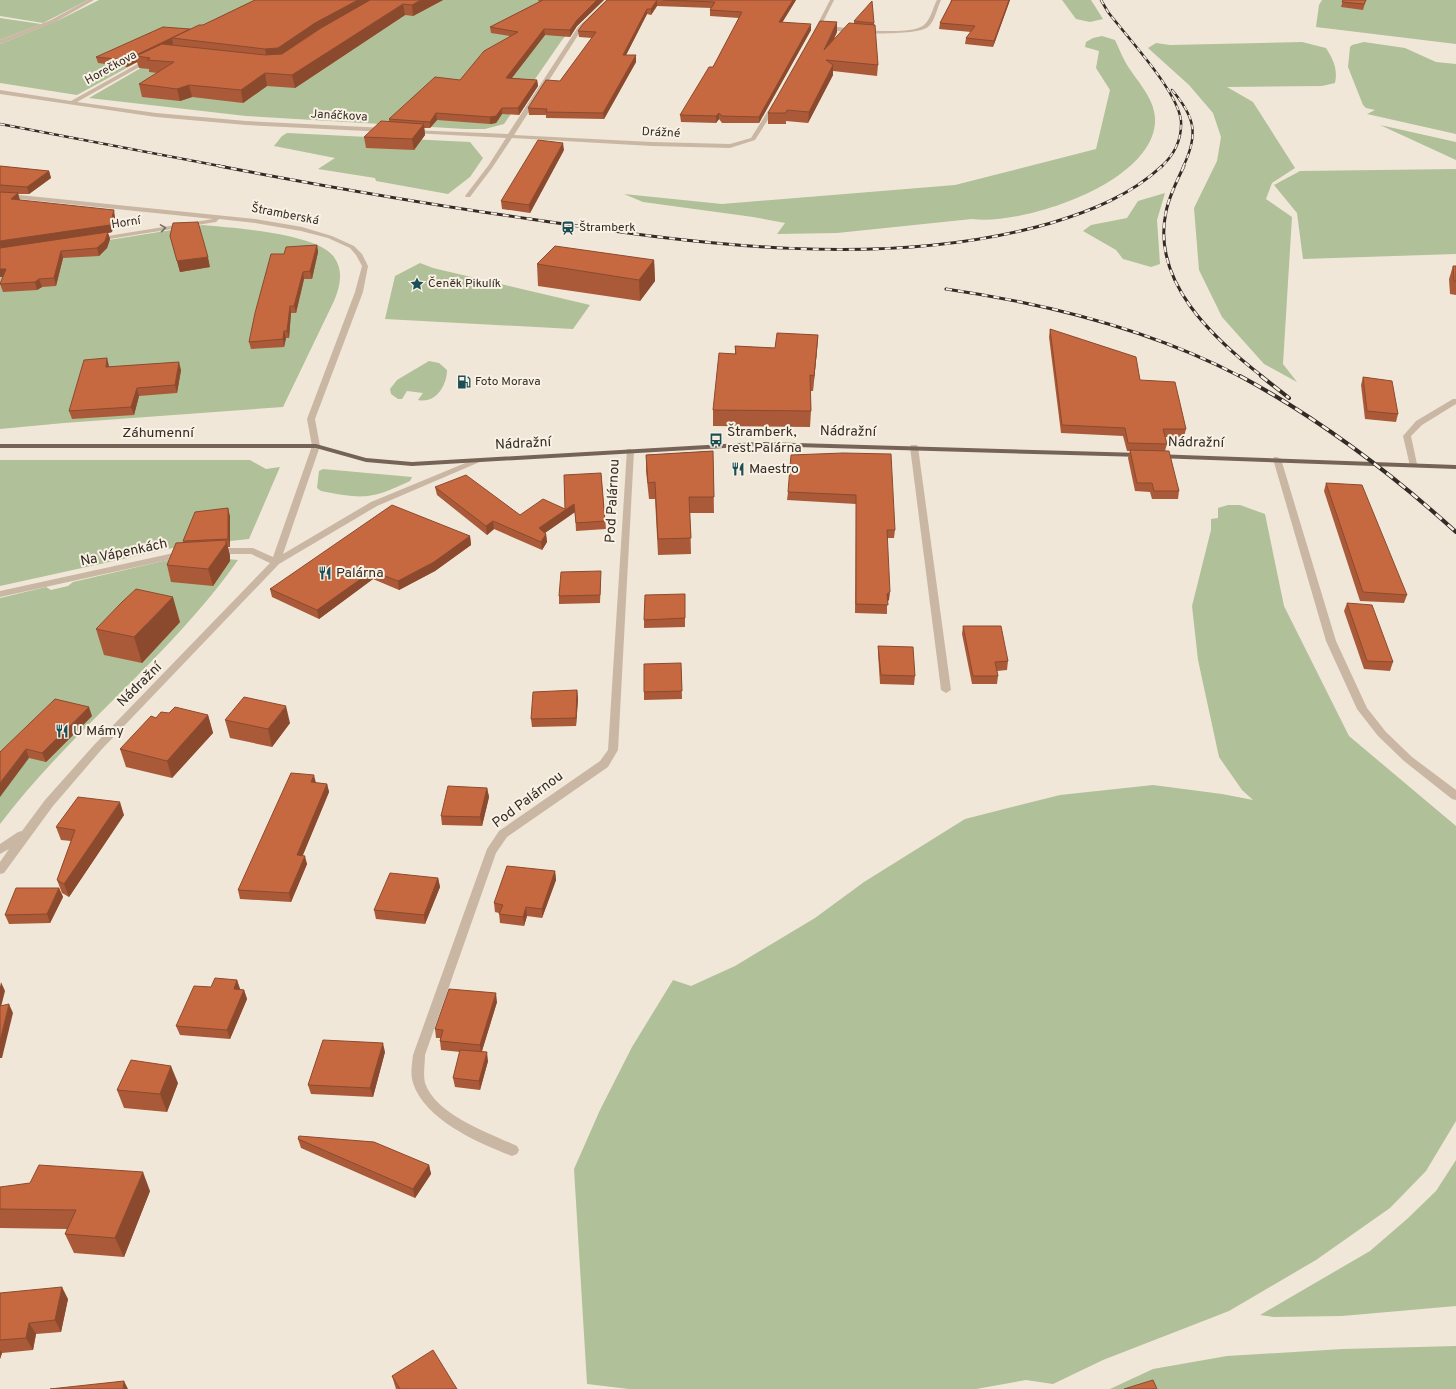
<svg xmlns="http://www.w3.org/2000/svg" width="1456" height="1389" viewBox="0 0 1456 1389" font-family="Overpass,sans-serif">
<rect width="100%" height="100%" fill="#f1e7d8"/>
<g fill="#b0c098">
<path d="M0 0H88L43 23 0 16Z"/>
<path d="M99 0H263L167 46 77 95 0 83V44L59 20Z"/>
<path d="M391 0H597L562 40 504 124 485 129H465L246 116 89 98 153 61Z"/>
<path d="M1062 0H1091L1103 19 1090 22 1076 19Z"/>
<path d="M1322 0H1456V44L1316 27 1319 5Z"/>
<path d="M0 18 41 24 0 40Z"/>
<path d="M1102 36 1115 40C1119 48 1122 57 1127 65 1137 81 1154 98 1155 118 1158 182 1023 226 972 219L837 233 777 234 785 223 753 217 643 202 624 194 722 204 955 185 1096 149 1110 90 1096 68 1099 51 1085 47 1086 42 1093 38Z"/>
<path d="M1302 42 1326 48C1333 59 1338 69 1335 83L1322 86 1227 87 1253 102 1295 168 1272 183 1266 199 1292 217 1283 364 1297 382 1264 364 1222 317 1199 270 1194 208 1217 161 1221 137 1213 113 1189 85 1148 48 1156 43 1170 45Z"/>
<path d="M1364 42 1405 48 1436 62 1456 64V134L1367 114 1375 110 1366 108 1363 105 1348 67 1350 47 1352 45Z"/>
<path d="M1380 125 1456 142V160Z"/>
<path d="M287 133 470 142 483 158 470 177 448 194 376 181 375 178 318 169 335 158 274 146 282 136Z"/>
<path d="M1456 169V254L1303 259 1297 213 1274 185 1300 171Z"/>
<path d="M1165 193 1157 220 1160 264 1151 267 1123 259 1116 250 1083 231 1091 225 1127 218 1138 201Z"/>
<path d="M203 225C233 228 317 233 334 257 344 271 340 287 334 301L283 407 64 423 0 429V256L65 247Z"/>
<path d="M420 263 433 268 590 305 573 329 385 319 395 276Z"/>
<path d="M429 361 439 363 447 370C447 385 436 404 418 400L423 393 407 391 402 399H398L391 394 390 389 397 380Z"/>
<path d="M0 460H250L266 469 280 467 249 539 182 546 0 586Z"/>
<path d="M323 469 412 477 410 481C370 500 363 499 321 491L317 488 319 471Z"/>
<path d="M1228 505H1240L1265 514 1284 606 1349 736 1456 826V1121L1426 1171 1390 1208 1316 1260 1229 1311 1103 1360 1053 1384 1026 1380 976 1389H629L587 1384 574 1169 600 1110 632 1047 673 980 691 986 735 966 815 918 864 882 965 819 1060 795 1153 785 1222 794 1253 800 1242 790 1219 757 1198 660 1192 606 1211 530V519L1218 518V508Z"/>
<path d="M189 555 238 560C169 658 72 729 0 824V598L46 587 51 590 68 586 73 582Z"/>
<path d="M1456 1160V1306L1342 1316 1274 1317 1260 1315 1370 1251 1407 1219 1436 1191Z"/>
<path d="M1456 1346V1389H1110L1153 1369 1227 1356 1343 1349Z"/>
</g>
<g fill="none" stroke-linecap="round" stroke-linejoin="round">
<g fill="#c9b7a4" fill-rule="evenodd">
<path d="M88 0H94L55 22 0 44V40L51 20Z"/>
<path d="M606 0H611L582 29 514 135 652 142 730 144 751 138 773 103H777L778 104 755 140 730 148 652 146 512 138 492 168 470 197H466L465 196 488 166 506 138 412 133 409 131 410 130 508 134 578 27Z"/>
<path d="M830 0H834L818 32 813 33Z"/>
<path d="M937 0H941C937 8 935 21 928 27 916 37 834 34 821 27L824 25C844 28 910 37 924 25 931 19 933 7 937 0Z"/>
<path d="M150 57 152 58V60L77 102 156 113 246 121 386 128 389 130 386 132 246 125 156 117 0 94V90L71 101Z"/>
<path d="M0 193 255 219 302 227 332 236 354 246 362 254 368 266 363 292 315 419 320 446 283 554 371 502 475 459H481L482 461 377 506 279 564 102 749 53 806 4 873 0 874V862L9 849 0 854V844L18 832 22 831 45 800 94 745 270 563 251 554H217L213 551 217 548H253L273 557 312 446 307 419 355 292 362 266 356 255 350 248 328 238 301 231 255 223 219 219 216 222 97 241 95 240V238L213 219 0 197Z"/>
<path d="M1453 399H1456V404L1422 425 1411 436 1417 464 1413 466H1410L1403 436 1416 421Z"/>
<path d="M911 445H917L918 447 951 690 946 693 941 690 910 447Z"/>
<path d="M627 449H630L634 451 618 750 608 767 507 837 496 853 425 1055C425 1064 423 1074 425 1083 436 1115 489 1133 517 1146L519 1150 517 1154 512 1156C478 1143 425 1120 413 1083 410 1074 412 1064 413 1055L487 849 499 831 600 761 608 750Z"/>
<path d="M1274 457H1277L1281 459 1336 641 1367 708 1386 732 1412 757 1456 790V800L1452 799 1404 761 1378 736 1357 709 1326 641 1273 459Z"/>
<path d="M183 551 186 552 187 554 186 556 0 597V591Z"/>
</g>
<g fill="#766357" fill-rule="evenodd">
<path d="M759 442 1141 453 1145 455 1141 457 759 446 412 466 366 462 316 448H0V444H316L366 458 412 462Z"/>
<path d="M1154 454 1456 465V469L1157 458 1153 456Z"/>
</g>
<g stroke="#342b26" stroke-width="2.5">
<g id="rail-far2">
<path d="M1101 0 1108 12C1127 37 1178 91 1181 121 1182 139 1174 155 1161 167"/>
<path d="M1172 90C1195 117 1199 134 1183 167"/>
<path d="M0 124 225 167"/>
</g>
</g>
<g stroke="#342b26" stroke-width="3">
<g id="rail-far1">
<path d="M219 166C323 186 426 204 530 219 698 244 885 271 1051 223 1091 211 1131 195 1162 166"/>
<path d="M1184 166C1177 181 1169 196 1166 212 1151 282 1214 339 1263 377"/>
<path d="M946 289C1048 304 1150 329 1241 377"/>
</g>
</g>
<g stroke="#342b26" stroke-width="4">
<g id="rail">
<path d="M1240 376C1318 418 1390 472 1456 532"/>
<path d="M1261 376 1289 398"/>
</g>
</g>
<use href="#rail-far2" stroke="#f9f1e4" stroke-width="1.5" stroke-dasharray="5" stroke-linecap="butt"/>
<use href="#rail-far1" stroke="#f9f1e4" stroke-width="2" stroke-dasharray="6" stroke-linecap="butt"/>
<use href="#rail" stroke="#f9f1e4" stroke-width="2.5" stroke-dasharray="8" stroke-linecap="butt"/>
</g>
<g fill="#aa5a38">
<path d="M255 0H443L413 16 405 15 295 88 267 86 243 103 192 97 180 101 142 97 139 84 158 73 149 72V69L139 68 137 62 127 67 98 63 96 57 190 29 203 25Z"/>
<path d="M538 0H604L577 26 570 37 545 35 512 78 537 80 538 86 519 115 502 114 496 123 490 124 437 120 430 128H424L425 135 414 150 366 148 364 137 389 122V119L460 80 510 36 491 33 490 27 539 2Z"/>
<path d="M607 0H796L782 22 811 30 759 123H722L719 119 716 123 681 122 680 115 713 67 739 18 710 16V10L711 8 657 6 651 15 647 14 626 55 636 62 604 119 546 118V115H529L528 108 560 81 592 38 579 37 578 31Z"/>
<path d="M951 0H1010L993 47 965 44 966 38 971 32 939 29 940 23 950 4Z"/>
<path d="M1343 0H1366L1363 10 1341 7Z"/>
<path d="M854 21 874 23 878 65 877 76 833 71V75L808 123 786 121V124H768V113L837 32 833 41 854 24Z"/>
<path d="M564 150 530 213 502 209 501 201Z"/>
<path d="M0 166 49 171 51 178 29 194H18L20 200 115 217 112 232 108 233 110 239 107 248 99 256 63 258 56 286 42 287 37 290 3 292 0 284 3 277H0Z"/>
<path d="M170 236 210 267 180 272Z"/>
<path d="M317 245 318 252 312 279H304L296 313H291L289 338H286L284 347 251 349 249 342 284 254Z"/>
<path d="M654 260 655 281 640 301 538 286 537 264Z"/>
<path d="M1453 266H1456V295L1450 294 1449 279Z"/>
<path d="M1050 329 1140 380 1186 429 1184 437H1165L1167 444 1165 451 1179 491 1178 499H1152L1150 492 1135 491 1128 458 1130 451H1127L1123 436 1061 433 1049 337Z"/>
<path d="M818 335 817 350 813 391H810L811 411 810 427 713 426V410L735 354V346L775 348Z"/>
<path d="M109 366V367L181 370 177 393 139 396 134 415 72 419 69 411Z"/>
<path d="M1363 377 1398 414 1396 422 1365 419 1361 385Z"/>
<path d="M713 451 714 513H690L691 554 658 555 655 499H649L646 471V455Z"/>
<path d="M843 453 895 530 894 538H887L889 600 887 601V614L855 613 856 504 787 500 788 492Z"/>
<path d="M601 473 606 529 576 531 575 512 545 533 546 534 547 542 542 550 494 529 487 535 437 495 435 487 520 515 565 509Z"/>
<path d="M1326 483 1407 595 1404 603 1360 601 1324 491Z"/>
<path d="M230 516V547H228L230 556V561L213 586 171 582 167 565 183 542V541Z"/>
<path d="M470 536 471 545 435 571 399 590 373 579 319 619 272 597 270 589Z"/>
<path d="M601 579 600 603 559 604V596Z"/>
<path d="M685 594V627L644 628V620Z"/>
<path d="M1347 603 1393 662 1390 671 1364 669 1344 611Z"/>
<path d="M180 622 142 663 104 655 96 629Z"/>
<path d="M963 626 1008 661 1007 670 997 671 998 676 997 684H972L962 634Z"/>
<path d="M878 646 915 676 914 685 880 684 878 654Z"/>
<path d="M681 663 682 699 644 700V692Z"/>
<path d="M577 690 578 699 576 726 532 727 531 719Z"/>
<path d="M169 713 208 715 213 733 172 778 126 767 120 749 156 718Z"/>
<path d="M92 716 46 762 29 758 0 752Z"/>
<path d="M225 720 290 723 272 747 230 738Z"/>
<path d="M316 783 327 784 329 792 303 855 307 864 291 902 240 899 238 890Z"/>
<path d="M487 788 489 797 482 826 442 825 441 816Z"/>
<path d="M124 815 69 897 62 893 57 880 71 841 61 840 56 827Z"/>
<path d="M555 871 556 880 542 918 527 916 524 926 500 923 499 913 495 912 494 903Z"/>
<path d="M438 878 440 887 425 924 376 919 374 910Z"/>
<path d="M59 888 63 897 50 923 9 924 5 915Z"/>
<path d="M237 980 240 989 244 990 247 999 230 1039 180 1035 176 1026 211 987Z"/>
<path d="M497 1002 482 1051 488 1061 480 1090 455 1087 453 1078 460 1052 441 1050 440 1041V1038H436L435 1029Z"/>
<path d="M385 1052 373 1097 311 1094 308 1085Z"/>
<path d="M178 1083 167 1112 124 1108 117 1090Z"/>
<path d="M298 1139 429 1165 431 1174 415 1198 301 1148Z"/>
<path d="M0 1187 150 1191 124 1257 74 1253 65 1234 67 1229 0 1228Z"/>
<path d="M0 1293 68 1299 61 1332 36 1334 33 1350 2 1353 0 1359Z"/>
<path d="M392 1376 457 1389H396Z"/>
</g>
<g fill="#8b4a2e">
<path d="M358 0H380L280 60H267L265 49 315 23Z"/>
<path d="M421 0H443L413 16 412 5Z"/>
<path d="M597 0H604L577 26 570 37V30L577 20Z"/>
<path d="M657 0V6L651 15V9Z"/>
<path d="M793 0H796L779 28V22Z"/>
<path d="M1009 0H1010L993 47 994 41Z"/>
<path d="M403 4 405 15 295 88 292 75Z"/>
<path d="M647 9V14L623 61V55Z"/>
<path d="M837 22V32L824 60V50Z"/>
<path d="M811 24V30L759 123V117Z"/>
<path d="M190 29 191 35 172 38 173 44 146 57 136 56 137 62 127 67 126 60Z"/>
<path d="M544 29 545 35 507 84 506 78Z"/>
<path d="M636 55V62L604 119 603 113Z"/>
<path d="M833 65V75L808 123 809 112Z"/>
<path d="M265 73 267 86 243 103 241 90Z"/>
<path d="M537 80 538 86 519 115 518 108Z"/>
<path d="M189 85 192 97 180 101 177 89Z"/>
<path d="M502 108V114L496 123 490 124V117Z"/>
<path d="M436 113 437 120 430 128V122Z"/>
<path d="M719 113V119L716 123V116Z"/>
<path d="M424 124 425 135 414 150 412 139Z"/>
<path d="M563 143 564 150 530 213 529 205Z"/>
<path d="M49 171 51 178 29 194 27 187Z"/>
<path d="M18 193 20 201 11 199Z"/>
<path d="M114 210 115 217 112 232 108 233 110 239 107 248 99 256 97 248 0 249V241Z"/>
<path d="M317 245 318 252 312 279 310 271Z"/>
<path d="M61 251 63 258 56 286 54 278Z"/>
<path d="M208 257 210 267 180 272 177 261Z"/>
<path d="M654 260 655 281 640 301 639 280Z"/>
<path d="M0 269H6L8 276 0 277Z"/>
<path d="M303 272 304 279 296 313 294 306Z"/>
<path d="M39 279 42 287 37 290 35 282Z"/>
<path d="M290 306 291 313 289 338 287 331Z"/>
<path d="M284 331 286 338 284 347 283 339Z"/>
<path d="M818 335 817 350 813 391 814 376Z"/>
<path d="M107 358 109 366 108 375 106 367Z"/>
<path d="M179 362 181 370 177 393 175 385Z"/>
<path d="M137 388 139 396 134 415 131 407Z"/>
<path d="M574 504 575 512 539 537V528Z"/>
<path d="M228 508 230 516V547L228 539Z"/>
<path d="M493 521 494 529 487 535 486 526Z"/>
<path d="M546 534 547 542 542 550 541 542Z"/>
<path d="M470 536 471 545 435 571 399 590 398 581Z"/>
<path d="M226 540 230 556V561L213 586 208 569Z"/>
<path d="M372 571 373 579 319 619 317 610Z"/>
<path d="M890 592 889 600 886 602 887 594Z"/>
<path d="M173 597 180 622 142 663 134 637Z"/>
<path d="M577 690 578 699 576 726V718Z"/>
<path d="M286 706 290 723 272 747 268 729Z"/>
<path d="M89 707 92 716 46 762 42 753Z"/>
<path d="M208 715 213 733 172 778 167 761Z"/>
<path d="M26 749 29 758 0 797V783Z"/>
<path d="M314 775 316 783 311 782Z"/>
<path d="M327 784 329 792 299 864 297 855Z"/>
<path d="M487 788 489 797 482 826 480 817Z"/>
<path d="M120 802 124 815 69 897 64 884Z"/>
<path d="M305 856 307 864 291 902 289 893Z"/>
<path d="M555 871 556 880 542 918V909Z"/>
<path d="M438 878 440 887 425 924 424 915Z"/>
<path d="M59 888 63 897 50 923 47 914Z"/>
<path d="M526 907 527 916 524 926 523 917Z"/>
<path d="M237 980 240 989 236 998 234 989Z"/>
<path d="M1 982 5 991 0 1011V987Z"/>
<path d="M244 990 247 999 230 1039 227 1030Z"/>
<path d="M496 993 497 1002 481 1054 480 1045Z"/>
<path d="M9 1004 13 1013 2 1058H0V1041Z"/>
<path d="M383 1043 385 1052 373 1097 370 1088Z"/>
<path d="M487 1052 488 1061 480 1090 479 1081Z"/>
<path d="M171 1066 178 1083 167 1112 160 1094Z"/>
<path d="M429 1165 431 1174 415 1198 413 1189Z"/>
<path d="M143 1172 150 1191 124 1257 115 1238Z"/>
<path d="M62 1287 68 1299 61 1332 55 1320Z"/>
<path d="M29 1323 36 1334 33 1350 26 1338Z"/>
<path d="M0 1350 2 1353 0 1359Z"/>
<path d="M124 1381 128 1389H123Z"/>
</g>
<g fill="#c66941" stroke="#8b4a2e">
<path d="M255 0H358L315 23 278 48 265 49 172 38 199 25H203Z"/>
<path d="M370 0H421L412 5 403 4 292 75 265 73 241 90 189 85 177 89 139 84 174 62 147 60 150 58 136 56 162 44 265 55 282 54 321 28Z"/>
<path d="M543 0H597L577 20 570 30 544 29 506 78 537 80 518 108H502L496 116 490 117 436 113 430 122 389 119 435 77 460 80 484 51 518 32 490 27Z"/>
<path d="M607 0H657L651 9H647L623 55H636L603 113 546 112 547 109 528 108 546 80 560 81 596 32 578 31 583 24Z"/>
<path d="M663 0H793L779 22 811 24 759 117 722 116 719 113 716 116 680 115 709 67H713L742 12 710 10 715 2Z"/>
<path d="M951 0H1009L994 41 966 38 975 26 940 23 952 0Z"/>
<path d="M1343 0H1366L1364 4 1342 2Z"/>
<path d="M872 1 874 23 854 21Z"/>
<path d="M820 21 837 22 824 50 849 23 875 25 878 65 826 60 833 65 809 112 787 110 786 113H768Z"/>
<path d="M163 27 190 29 126 60 96 57Z"/>
<path d="M381 121 424 124 412 139 364 137Z"/>
<path d="M538 140 563 143 529 205 501 201Z"/>
<path d="M0 166 49 171 27 187 0 185Z"/>
<path d="M0 192 18 193 11 199 114 210 110 225 0 241Z"/>
<path d="M198 222 208 257 177 261 170 236 173 223Z"/>
<path d="M108 232 105 241 97 248 61 251 54 278 39 279 35 282 0 284 6 269H0V248Z"/>
<path d="M317 245 310 271 303 272 294 306H290L287 331H284L283 339 249 342 255 313 271 254H284L286 247Z"/>
<path d="M555 246 654 260 639 280 537 264Z"/>
<path d="M1453 266H1456V281H1454Z"/>
<path d="M1050 329 1136 357 1140 380 1175 382 1186 429H1163L1167 444 1128 443 1125 428 1062 425Z"/>
<path d="M777 333 818 335 814 376 810 375 811 411 713 410 719 353 736 354 735 346 775 348Z"/>
<path d="M107 358 106 367 179 362 175 385 137 388 131 407 69 411 84 360Z"/>
<path d="M1363 377 1392 381 1398 414 1367 411Z"/>
<path d="M1130 450 1169 451 1179 491H1154L1152 483H1137Z"/>
<path d="M713 451 714 497H689L691 538 658 539 655 482 648 483 646 455Z"/>
<path d="M843 453 891 454 895 530H887L890 592 887 594 888 605 856 604V495L788 492 791 455Z"/>
<path d="M601 473 605 521 576 523 574 504 539 528 546 534 541 542 493 521 486 526 435 487 466 475 520 515 543 499 565 509 564 475Z"/>
<path d="M1326 483 1362 485 1407 595 1363 592Z"/>
<path d="M392 505 470 536 434 562 398 581 372 571 317 610 270 589Z"/>
<path d="M228 508V539L183 541 195 512Z"/>
<path d="M226 540V544L208 569 167 565 176 543Z"/>
<path d="M601 571 600 595 559 596 561 572Z"/>
<path d="M136 589 173 597 134 637 96 629 122 602Z"/>
<path d="M685 594V618L644 620 645 595Z"/>
<path d="M1347 603 1372 605 1393 662 1367 661Z"/>
<path d="M963 626H1001L1008 661 995 662 998 676H973Z"/>
<path d="M878 646 913 647 915 676 881 675Z"/>
<path d="M681 663 682 691 644 692V664Z"/>
<path d="M577 690 576 718 531 719 533 692Z"/>
<path d="M244 697 286 706 268 729 225 720Z"/>
<path d="M55 699 89 707 42 753 26 749 0 783V752Z"/>
<path d="M175 707 208 715 167 761 120 749 151 716 156 718 161 712 169 713Z"/>
<path d="M291 773 314 775 311 782 327 784 297 855 305 856 289 893 238 890Z"/>
<path d="M448 786 487 788 480 817 441 816Z"/>
<path d="M78 797 120 802 64 884 57 880 75 830 56 827Z"/>
<path d="M507 866 555 871 542 909 526 907 523 917 499 914 503 905 494 903Z"/>
<path d="M390 873 438 878 424 915 374 910Z"/>
<path d="M16 888H59L47 914 5 915Z"/>
<path d="M215 978 237 980 234 989 244 990 227 1030 176 1026 194 986 211 987Z"/>
<path d="M449 989 496 993 480 1045 440 1041 443 1030 435 1029Z"/>
<path d="M9 1004 0 1041V1006Z"/>
<path d="M323 1040 383 1043 370 1088 308 1085Z"/>
<path d="M460 1050 487 1052 479 1081 453 1078Z"/>
<path d="M131 1060 171 1066 160 1094 117 1090Z"/>
<path d="M299 1136 374 1142 429 1165 413 1189 298 1139Z"/>
<path d="M39 1165 143 1172 115 1238 65 1234 76 1210 0 1209V1187L30 1183Z"/>
<path d="M62 1287 55 1320 29 1323 26 1338 0 1340V1293Z"/>
<path d="M433 1350 457 1389H400L392 1376Z"/>
<path d="M1153 1380 1157 1389H1124Z"/>
<path d="M124 1381 123 1389H50Z"/>
</g>
<defs><path id="oneway-chevron" d="M-2-3.5L2.5 0L-2 3.5" fill="none" stroke-width="1.6" stroke-linecap="round" stroke-linejoin="round"/></defs>
<use stroke="#776a5f" href="#oneway-chevron" transform="translate(163 228) rotate(-9)"/>
<defs>
<g id="station-bare" transform="scale(1.08)"><path d="M-3-6H3Q5-6 5-4V2Q5 4 3 4L4.5 6H3L1.5 4h-3L-3 6H-4.5L-3 4Q-5 4-5 2V-4Q-5-6-3-6ZM-3.5-4v3h7v-3ZM-3.5 1v1.5H-2V1ZM2 1v1.5H3.5V1Z" fill="#1c4e55" stroke="#f9f1e4" stroke-width="2.5" paint-order="stroke"/></g>
<g id="sight-bare" transform="scale(1.08)"><path d="M0-6L1.8-2.2L6-1.7L2.9 1.2L3.7 5.4L0 3.3L-3.7 5.4L-2.9 1.2L-6-1.7L-1.8-2.2Z" fill="#1c4e55" stroke="#f9f1e4" stroke-width="2.5" paint-order="stroke"/></g>
<g id="fuel-bare" transform="scale(1.08)"><path d="M-5.5-6h7V0h2V4h1.3V-2.5L3-4.5l.8-.8L6-3V5H2.5V1h-1V6h-7ZM-4.2-4.7v3.2H.2V-4.7Z" fill="#1c4e55" stroke="#f9f1e4" stroke-width="2.5" paint-order="stroke"/></g>
<g id="bus-bare" transform="scale(1.08)"><path d="M-5-6H5V4H4V6H2V4H-2V6H-4V4H-5ZM-3.5-4V0h7V-4ZM-3.5 1.2v1.5H-2V1.2ZM2 1.2v1.5H3.5V1.2Z" fill="#1c4e55" stroke="#f9f1e4" stroke-width="2.5" paint-order="stroke"/></g>
<g id="restaurant-bare" transform="scale(1.08)"><path d="M-5-6h1v4h1v-4h1v4h1v-4h1v5L-1.5 .5V6h-2V.5L-5-1ZM5-6V6H3V1.5H1.5Q1.5-4 5-6Z" fill="#1c4e55" stroke="#f9f1e4" stroke-width="2.5" paint-order="stroke"/></g>
</defs>
<g fill-rule="evenodd">
<use href="#station-bare" x="568" y="228"/>
<use href="#sight-bare" x="417" y="284"/>
<use href="#fuel-bare" x="464" y="382"/>
<use href="#bus-bare" x="716" y="440"/>
<use href="#restaurant-bare" x="738" y="469"/>
<use href="#restaurant-bare" x="325" y="573"/>
<use href="#restaurant-bare" x="62" y="731"/>
</g>
<g text-anchor="middle" dominant-baseline="central" stroke-width="4" stroke-linejoin="round" paint-order="stroke">
<g font-size="12" fill="#342b26" stroke="#f9f1e4">
<text transform="translate(111 68) rotate(-29)">Horečkova</text>
<text transform="translate(339 116) rotate(3)">Janáčkova</text>
<text transform="translate(661 133) rotate(3)">Drážné</text>
<text transform="translate(285 215) rotate(11)">Štramberská</text>
<text transform="translate(126 223) rotate(-9)">Horní</text>
</g>
<g font-size="12" fill="#342b26" stroke="#f9f1e4" text-anchor="start">
<text x="579" y="228">Štramberk</text>
<text x="428" y="284">Čeněk Pikulík</text>
<text x="475" y="382">Foto Morava</text>
</g>
<g font-size="14" fill="#342b26" stroke="#f9f1e4" text-anchor="start">
<text x="727" y="432">Štramberk,<tspan x="727" dy="16">rest.Palárna</tspan></text>
<text x="749" y="469">Maestro</text>
<text x="336" y="573">Palárna</text>
<text x="73" y="731">U Mámy</text>
</g>
<g font-size="14" fill="#342b26" stroke="#f9f1e4">
<text transform="translate(848 432) rotate(1)">Nádražní</text>
<text x="158" y="433">Záhumenní</text>
<text transform="translate(1196 443) rotate(1)">Nádražní</text>
<text transform="translate(523 444) rotate(-3)">Nádražní</text>
<text transform="translate(613 501) rotate(-87)">Pod Palárnou</text>
<text transform="translate(124 553) rotate(-12)">Na Vápenkách</text>
<text transform="translate(140 685) rotate(-45)">Nádražní</text>
<text transform="translate(528 800) rotate(-37)">Pod Palárnou</text>
</g>
</g>
</svg>
